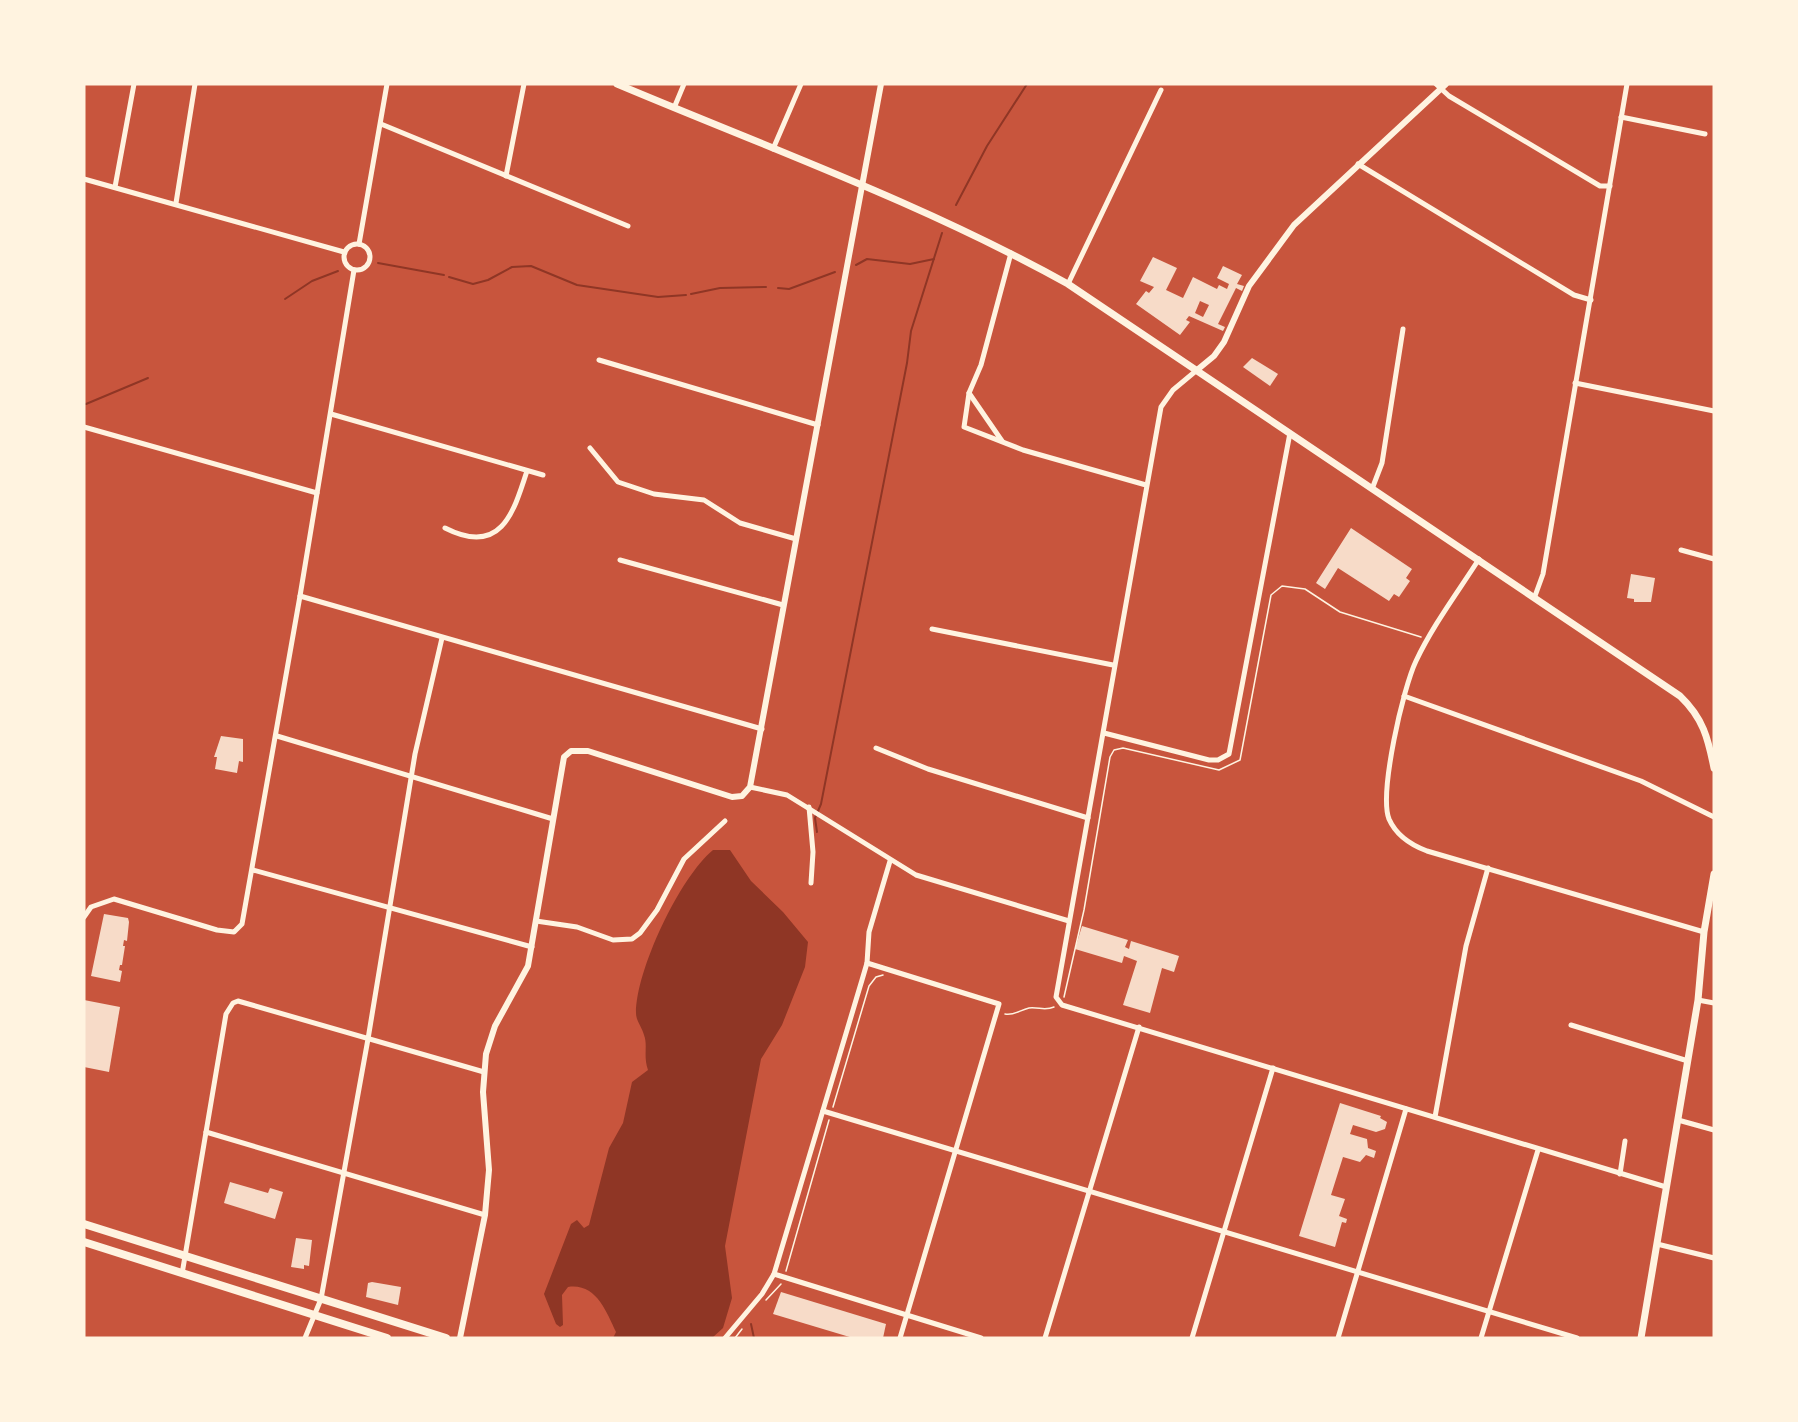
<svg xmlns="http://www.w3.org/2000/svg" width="1798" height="1422" viewBox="0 0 1798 1422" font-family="'Work Sans',sans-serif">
<rect width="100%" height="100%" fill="#c8553d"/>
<path fill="#8f3625" d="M713 850H730L751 881 783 912 808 942 805 967 782 1025 761 1059 725 1246 732 1298 723 1328 712 1338H613L616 1332C606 1311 596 1283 568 1287L562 1295 563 1325 560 1327 556 1324 544 1294 571 1224 577 1220 584 1228 589 1225 609 1148 623 1123 632 1082 648 1070C643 1056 648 1045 644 1035 642 1027 636 1021 636 1013 636 970 680 877 713 850Z"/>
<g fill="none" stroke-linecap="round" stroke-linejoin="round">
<g stroke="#8f3625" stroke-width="2">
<path d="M956 205 987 146 1027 84"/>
<path d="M378 263 444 275"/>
<path d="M856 265 867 259 910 264 934 259"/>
<path d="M449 277 473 284 488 280 512 267 531 266 577 285 658 297 686 295"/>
<path d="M778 288 789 289 835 272"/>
<path d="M691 294 720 288 766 287"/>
<path d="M285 299 312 281 338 271"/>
<path d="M86 404 148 378"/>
<path d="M817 832 815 818 821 804 907 363 911 331 942 233"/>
<path d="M751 1324 754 1338"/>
</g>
</g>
<g fill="#f7dbc8" fill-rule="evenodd">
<path d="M1153 257 1177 268 1166 290 1183 298 1193 277 1217 289 1219 285 1227 289 1229 284 1217 278 1223 266 1242 275 1237 284 1244 286 1242 291 1236 288 1218 324 1225 327 1223 331 1189 316 1186 320 1190 322 1180 335 1136 304 1146 291 1149 293 1154 287 1140 281ZM1200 301 1209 305 1203 317 1195 313Z"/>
<path d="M1252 358 1278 374 1270 386 1243 367Z"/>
<path d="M1351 528 1412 569 1406 578 1410 581 1399 597 1394 594 1389 601 1338 568 1325 589 1316 583Z"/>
<path d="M1631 574 1655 578 1651 602H1634V599L1627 598Z"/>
<path d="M221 736 243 739V762L239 761 237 773 215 769 217 757H214Z"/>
<path d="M104 914 128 918 129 922 127 941 124 940 123 946H125L122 965H120L119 970 122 971 120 982 91 976Z"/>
<path d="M1082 926 1128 940 1125 947 1129 949 1131 941 1179 956 1174 972 1162 968 1150 1013 1123 1005 1137 961 1124 956 1122 963 1075 949Z"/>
<path d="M84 1000 120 1007 109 1072 84 1067Z"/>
<path d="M1340 1103 1381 1116 1380 1118 1387 1122 1385 1129 1376 1132 1353 1125 1350 1134 1367 1139 1368 1148 1376 1151 1374 1158 1366 1155 1360 1162 1343 1157 1331 1195 1345 1199 1339 1216 1347 1219 1346 1223 1342 1222 1335 1247 1299 1236Z"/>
<path d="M230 1182 268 1193 270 1188 283 1192 275 1219 224 1203Z"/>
<path d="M296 1238 312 1240 309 1266 304 1265V1269L291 1267Z"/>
<path d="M372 1282 401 1287 398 1305 366 1297 368 1283Z"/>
<path d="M781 1292 886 1324 883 1338H853L773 1314Z"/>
</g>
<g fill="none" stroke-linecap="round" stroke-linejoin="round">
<g stroke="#fff3e0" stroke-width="1.5">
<path d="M1064 997 1084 910 1110 757 1114 750 1123 748 1219 770 1240 760 1271 595 1282 586 1305 589 1340 612 1421 637"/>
<path d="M1005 1014C1014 1016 1020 1010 1029 1008 1039 1007 1045 1011 1054 1007"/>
<path d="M833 1107 869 986 876 977 883 975"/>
<path d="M786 1271 829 1120"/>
<path d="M766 1300 781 1284"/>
<path d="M735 1338 742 1329"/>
</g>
<g stroke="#fff3e0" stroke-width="5">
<path d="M1436 84 1449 96 1600 186H1610"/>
<path d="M674 108 684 84"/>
<path d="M1621 117 1705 134"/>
<path d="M381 124 628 226"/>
<path d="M773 149 801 84"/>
<path d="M1358 164 1574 295 1591 300"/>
<path d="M506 176 524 84"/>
<path d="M84 179 344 252"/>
<path d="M115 187 134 84"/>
<path d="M176 203 195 84"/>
<circle cx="357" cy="257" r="13"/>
<path d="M359 244 387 84"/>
<path d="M1011 253 981 365 969 393 964 427 1023 450 1146 485"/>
<path d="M1068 284 1161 90"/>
<path d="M599 360 818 425"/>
<path d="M1197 370 1173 390 1161 407 1056 997 1062 1005 1666 1187"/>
<path d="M1575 383 1714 411"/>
<path d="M969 393 1002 441"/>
<path d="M331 414 543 475"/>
<path d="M84 427 317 493"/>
<path d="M590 448 618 482 654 494 704 500 740 523 796 539"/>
<path d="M1372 489 1382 463 1403 329"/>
<path d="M445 528C500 556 513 515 527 471"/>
<path d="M1681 550 1714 559"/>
<path d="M1479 559C1458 592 1433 625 1416 661 1403 688 1379 793 1389 819 1396 835 1411 845 1427 851L1704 932"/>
<path d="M620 560 783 605"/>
<path d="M300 596 762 729"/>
<path d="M1535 596 1543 574 1627 84"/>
<path d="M932 629 1113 665"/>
<path d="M1404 696 1641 781 1714 817"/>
<path d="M1104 733 1209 760H1218L1229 754 1290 433"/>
<path d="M277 736 553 819"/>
<path d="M876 748 928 769 1088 818"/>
<path d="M750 787 787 795 916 875 1069 921"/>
<path d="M809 807 813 852 811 883"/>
<path d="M253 870 532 947"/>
<path d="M84 917 91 907 114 899 217 930 234 932 242 924 300 596 354 270"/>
<path d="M536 921 577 927 613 940 632 939 640 933 657 910 684 859 725 821"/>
<path d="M867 963 999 1004 900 1338"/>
<path d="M1698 1000 1714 1003"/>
<path d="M1571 1025 1688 1061"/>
<path d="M823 1111 1577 1338"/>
<path d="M1435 1117 1466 946 1488 868"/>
<path d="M1678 1120 1714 1130"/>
<path d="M206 1132 485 1215"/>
<path d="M1620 1174 1625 1141"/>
<path d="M1657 1244 1714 1258"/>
<path d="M182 1274 226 1014 233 1003 238 1001 484 1072"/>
<path d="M774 1274 981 1338"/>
<path d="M305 1338 321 1299 368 1039 415 754 442 638"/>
<path d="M725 1338 762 1294 774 1274 862 980 867 963 869 932 890 861"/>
<path d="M1045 1338 1139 1027"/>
<path d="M1192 1338 1273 1068"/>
<path d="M1338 1338 1406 1109"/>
<path d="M1481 1338 1538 1150"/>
</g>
<g stroke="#fff3e0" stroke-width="6">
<path d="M1197 370 1214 356 1224 342 1249 286 1294 225 1446 84"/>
<path d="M460 1338 485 1215 489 1170 483 1092 486 1054 495 1026 528 966 564 757 571 751H588L732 797 742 796 750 787 881 84"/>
</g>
<g stroke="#fff3e0" stroke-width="7">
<path d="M617 84C769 148 924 204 1068 284L1680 696C1703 718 1708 738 1714 768"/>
<path d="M1641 1338 1698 1000 1704 932 1714 874"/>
</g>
<g stroke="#fff3e0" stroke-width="8">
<path d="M84 1224 446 1338"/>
<path d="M84 1242 387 1338"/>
</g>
</g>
<rect width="1798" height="1422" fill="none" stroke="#fff3e0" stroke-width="171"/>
</svg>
